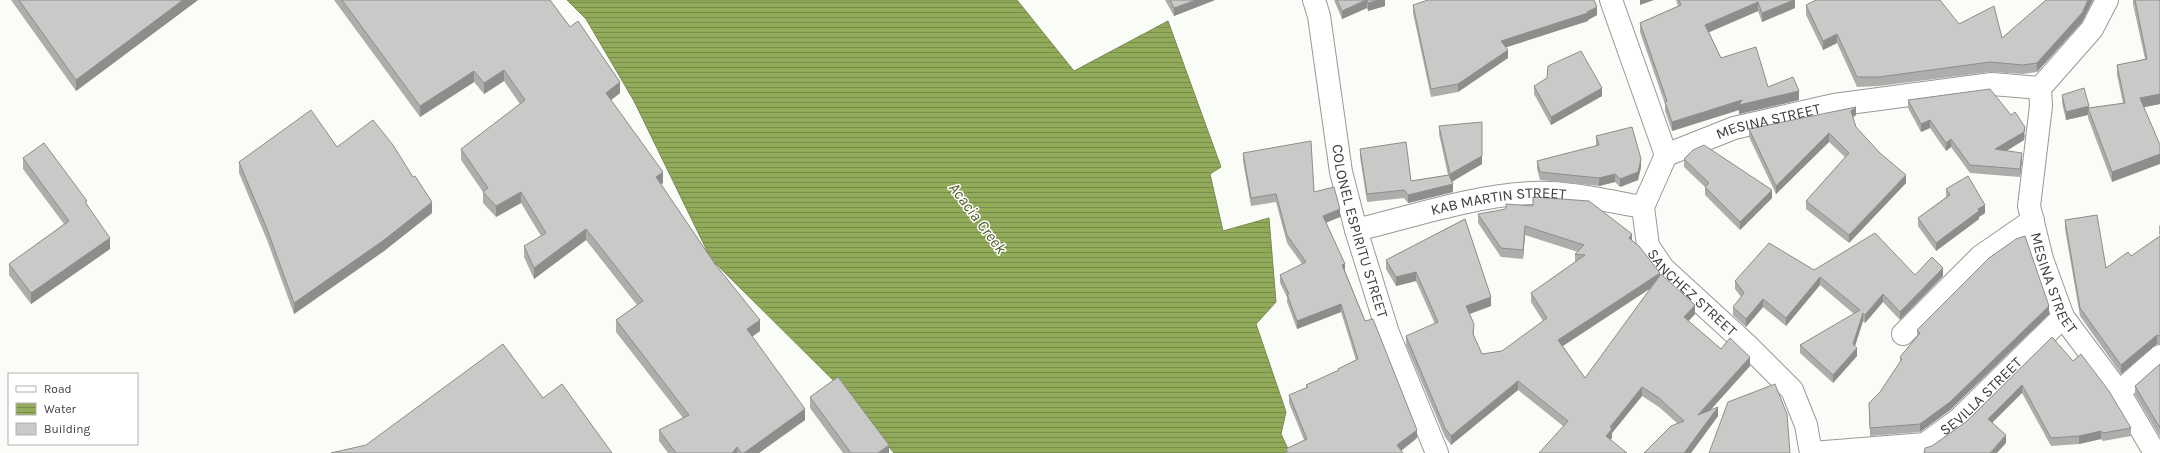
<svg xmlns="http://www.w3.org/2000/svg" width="2160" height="453" viewBox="0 0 2160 453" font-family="Karla,sans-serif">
<defs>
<pattern id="water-rules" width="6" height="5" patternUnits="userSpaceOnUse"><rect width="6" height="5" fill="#92ab5b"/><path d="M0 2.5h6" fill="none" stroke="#788c4c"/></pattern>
</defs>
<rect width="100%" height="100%" fill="#fafcf8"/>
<path fill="url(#water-rules)" stroke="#788a51" d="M567 0H1017L1074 71 1168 21 1221 167 1210 174 1223 231 1269 218 1276 302 1256 324 1286 412 1281 434 1290 453H894L842 389 711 259 634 101 586 19Z"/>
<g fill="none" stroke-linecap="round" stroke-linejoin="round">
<g stroke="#989996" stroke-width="24">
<g id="minor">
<path id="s1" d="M1314 0 1319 16 1341 172 1356 230 1388 333 1437 453"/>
<path id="s2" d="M2107 0 2092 29 2040 88 2041 106 2029 206 2042 259 2063 317 2119 392 2155 453"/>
<path id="s3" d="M1666 155 1734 128 1834 105 1992 84 2040 88"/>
<path id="s4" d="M1356 230C1414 216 1472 196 1531 193 1568 191 1607 201 1643 207"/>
<path d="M1903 334 1981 256 2033 220"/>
<path d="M2119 392 2160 356"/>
<path id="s5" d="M1812 453 1925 444 1958 420 2063 317"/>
</g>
</g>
<g stroke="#989996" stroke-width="24">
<g id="tertiary">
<path id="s6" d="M1611 0 1666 155 1643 207 1648 246 1663 268 1746 344 1792 390 1806 425 1811 453"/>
</g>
</g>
<use href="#minor" stroke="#fff" stroke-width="22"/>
<use href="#tertiary" stroke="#fff" stroke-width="22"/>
</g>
<g fill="#adaeab" fill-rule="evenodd">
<path d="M11 0H198L76 91Z"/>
<path d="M334 0H550L620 93 611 100 663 183 661 184 760 331 752 337 805 420 759 453H668L659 441V430L683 418 616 332V320L637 305 586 240 534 279 524 257V246L541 236 521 203 496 217 483 203V192L461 160V149L520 104 504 81 484 94 474 82 420 117Z"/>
<path d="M1165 0H1215L1174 16Z"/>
<path d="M1334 0H1385V6L1368 11 1367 8 1342 19Z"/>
<path d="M1676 0H1795V8L1762 22 1758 11 1709 32 1721 58 1768 87 1799 100 1739 114V110L1672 131 1665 111V104L1640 32V23L1678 6Z"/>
<path d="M2046 0H2093L2082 22 2037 72 2023 74 1990 72 1879 86 1857 87 1837 43 1823 50 1806 15V5L1959 24 2002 38Z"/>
<path d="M2133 0H2160V104L2144 107 2112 182 2088 118V115L2066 120 2062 103V95L2089 108 2123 103 2117 75V65L2145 59 2133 4Z"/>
<path d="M1413 5 1597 15 1588 20V21L1506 47 1508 58 1458 92 1431 97 1413 13Z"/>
<path d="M1534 86 1602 96 1551 125 1534 94Z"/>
<path d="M1908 100 2025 135 2024 140 2006 151 2022 161 2020 177 1970 173 1951 147 1946 151 1930 128 1921 132 1908 108Z"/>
<path d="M1856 115 1853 117 1856 127 1906 183 1849 243 1806 209V201L1845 157 1829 142 1776 194 1749 137V129Z"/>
<path d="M1439 126 1482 164 1452 181 1453 192 1408 203 1404 198 1367 202 1360 157V149L1411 181 1448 175 1439 134Z"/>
<path d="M1596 136 1641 167 1638 180 1620 187 1615 182 1599 186 1540 180 1537 169V161L1596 146Z"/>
<path d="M337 147 432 213 384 251 294 314 267 240 239 173V162Z"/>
<path d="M1243 153 1314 192 1340 217 1326 222 1365 321 1417 438 1401 451 1403 453H1286V449L1304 440 1289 403V395L1306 388V385L1338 371V369L1356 360 1341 312 1297 329 1287 302V297L1280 283V275L1302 264 1287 243 1276 202 1251 206 1243 161Z"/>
<path d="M23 158 87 204 110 249 31 304 9 275V264L64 224 23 169Z"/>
<path d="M1684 159 1772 198 1740 230 1705 195V187L1684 167Z"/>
<path d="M1946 189 1985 213 1979 217V219L1936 251 1918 226V218L1946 197Z"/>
<path d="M1478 214 1632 240 1660 276 1695 314 1688 321 1721 349 1750 366 1710 410 1718 416 1691 453H1644L1677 423 1659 407 1642 396 1612 433V438L1563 426 1518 390 1451 445 1445 437 1406 345V336L1435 324 1416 281 1396 286 1386 269V260L1465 219 1491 306 1470 314 1474 333V336L1482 354 1502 351 1543 321 1531 302V293L1575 262V254L1578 252 1525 235 1523 259 1501 257 1478 223ZM1651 288 1585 378 1563 346Z"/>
<path d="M2065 220 2106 268 2131 256 2160 236V344H2157L2121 374 2080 316 2065 229Z"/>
<path d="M2160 225V236L2159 234V226Z"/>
<path d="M1814 270 1915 275 1943 276 1900 320 1883 302 1865 323 1863 321 1855 346 1857 356 1833 383 1800 353V345L1854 314 1820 285 1786 326 1763 307 1746 327 1733 315V307L1741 297 1735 289V281Z"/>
<path d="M2049 314 1950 410 1920 432 1870 436 1869 403 1880 392 1900 363V357L1917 336V330Z"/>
<path d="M2052 337 2131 428V436L2103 441 2101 439 2079 444 2051 446 2022 393 1992 422 2006 443 1932 446 1967 421Z"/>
<path d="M2160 364V437L2135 395V386Z"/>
<path d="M810 397 889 453H843L810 408Z"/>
</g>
<g fill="#8d8d8b">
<path d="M183 0H198L76 91V80Z"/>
<path d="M1196 0H1215L1174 16V8Z"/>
<path d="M1367 0V8L1342 19V11Z"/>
<path d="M1379 0H1385V6L1368 11V3Z"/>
<path d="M1640 0H1654L1640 5Z"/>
<path d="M1794 0H1795V8L1762 22V13Z"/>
<path d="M2088 0H2093L2082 22 2037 72V63Z"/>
<path d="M1758 2V11L1705 34V25Z"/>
<path d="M1597 7V15L1588 20V21L1501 49V41L1587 12Z"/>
<path d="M1837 34V43L1823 50V41Z"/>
<path d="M1508 50V58L1458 92V84Z"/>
<path d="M504 70V81L484 94V83Z"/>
<path d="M474 71V82L420 117V106Z"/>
<path d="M620 82V93L606 104V93Z"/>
<path d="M1602 88V96L1551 125V117Z"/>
<path d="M1799 91V100L1739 114V110L1672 131V122L1742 100Z"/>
<path d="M2160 94V104L2140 108V98Z"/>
<path d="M2089 106V111L2088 108V115L2066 120V112Z"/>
<path d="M1856 107V115L1851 119V111Z"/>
<path d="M1930 120V128L1921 132V124Z"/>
<path d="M1482 122V164L1450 183V174Z"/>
<path d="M2025 127 2024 140 1995 158V149Z"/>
<path d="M1829 133V142L1776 194V186Z"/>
<path d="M1951 139V147L1946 151V143Z"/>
<path d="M2022 153V161L2020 177V169Z"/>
<path d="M2160 154V164L2112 182V172Z"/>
<path d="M1641 159V167L1638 180 1620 187V179Z"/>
<path d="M663 172V183L656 188V177Z"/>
<path d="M1615 174V182L1599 186V178Z"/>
<path d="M1906 175V183L1849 243V235Z"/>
<path d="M1453 184V192L1408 203V195Z"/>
<path d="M1772 190V198L1740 230V222Z"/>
<path d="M521 192V203L496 217V206Z"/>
<path d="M432 202V213L384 251 294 314V303Z"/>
<path d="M1985 205V213L1979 217V219L1936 251V243L1978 209Z"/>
<path d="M1340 209V217L1323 224V216Z"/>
<path d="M1525 226V235L1523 259V250Z"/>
<path d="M586 229V240L534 279V268Z"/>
<path d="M1632 234V243L1629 238Z"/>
<path d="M110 238V249L31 304V293Z"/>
<path d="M1345 264V272L1342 265Z"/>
<path d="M1943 268V276L1900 320V312Z"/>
<path d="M1416 272V281L1396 286V277Z"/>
<path d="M1660 273V282L1558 349V340Z"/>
<path d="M1820 277V285L1786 326V318Z"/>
<path d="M1883 294V302L1865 323V315Z"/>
<path d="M1491 297V306L1466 315V306Z"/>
<path d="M1763 299V307L1746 327V319Z"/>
<path d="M1341 304V312L1297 329V321Z"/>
<path d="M1695 305V314L1684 326V317Z"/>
<path d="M2049 306V314L1950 410 1920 432V424Z"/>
<path d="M1863 313V321L1853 352V344Z"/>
<path d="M760 320V331L747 340V329Z"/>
<path d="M2157 335V344L2121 374V365Z"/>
<path d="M1857 348V356L1833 383V375Z"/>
<path d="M1750 357V366L1698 424V415Z"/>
<path d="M1518 381V390L1451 445V436Z"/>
<path d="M2022 385V393L1988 427V419Z"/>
<path d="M1642 387V396L1612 433V438L1606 445V436L1610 427Z"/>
<path d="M1718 407V416L1691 453H1684Z"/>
<path d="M805 409V420L759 453H744Z"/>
<path d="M1417 430V438L1398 453 1397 445Z"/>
<path d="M2101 431V439L2079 444V436Z"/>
<path d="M2006 435V443L1997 453H1990Z"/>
<path d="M889 445V453H878Z"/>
<path d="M737 447V453H732Z"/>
</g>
<g fill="#c9cac7" stroke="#8d8d8b">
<path d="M19 0H183L76 80Z"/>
<path d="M342 0H550L570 27 578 21 620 82 606 93 663 172 656 177 715 264 760 320 747 329 805 409 744 453H741L737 447 732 453H676L659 430 689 415 616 320 643 301 586 229 534 268 524 246 546 233 521 192 496 206 483 192 488 188 461 149 525 100 504 70 484 83 474 71 420 106Z"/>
<path d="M1170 0H1196L1174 8Z"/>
<path d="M1337 0H1366L1342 11Z"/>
<path d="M1367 0H1379L1368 3Z"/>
<path d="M1428 0H1594L1597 7 1587 12 1588 13 1501 41 1508 50 1458 84 1431 89 1413 5Z"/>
<path d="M1679 0H1794L1762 13 1758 2 1705 25 1721 58 1756 47 1768 87 1793 77 1799 91 1739 105 1742 100 1672 122 1665 102 1667 101 1640 23 1681 5Z"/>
<path d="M1816 0H1940L1959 24 1994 6 2002 38 2046 0H2088L2082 13 2037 63 2023 65 1990 62 1879 77H1857L1837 34 1823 41 1806 5Z"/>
<path d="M2135 0H2160V94L2140 98 2160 145V154L2112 172 2088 108 2125 103 2117 65 2147 59Z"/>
<path d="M1581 51 1602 88 1551 117 1534 86 1547 78 1548 66Z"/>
<path d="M2084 88 2089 106 2066 112 2062 95Z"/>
<path d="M1990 89 2011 115 2015 112 2025 127 2024 132 1995 149 2022 153 2020 169 1970 165 1951 139 1946 143 1930 120 1921 124 1908 100Z"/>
<path d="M1856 107 1851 111 1856 127 1880 153 1906 175 1849 235 1806 201 1849 153 1829 133 1776 186 1749 129Z"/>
<path d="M311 110 337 147 373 120 393 145 413 177 415 176 432 202 384 240 294 303 267 229 239 162Z"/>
<path d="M1482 122V156L1450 174 1439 126Z"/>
<path d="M1632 127 1641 159 1638 172 1620 179 1615 174 1599 178 1540 172 1537 161 1599 145 1596 136Z"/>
<path d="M1311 141 1314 192 1334 187 1340 209 1323 216 1345 264 1342 265 1365 321 1373 319 1417 430 1397 445 1403 453H1288L1286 449 1307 439 1289 395 1308 387 1306 385 1339 370 1338 369 1358 359 1341 304 1297 321 1287 294H1289L1280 275 1306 262 1287 235 1276 194 1251 198 1243 153Z"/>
<path d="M1406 142 1411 181 1449 175 1453 184 1408 195 1404 190 1367 194 1360 149Z"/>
<path d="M44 143 87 201 85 202 110 238 31 293 9 264 69 221 23 158Z"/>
<path d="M1704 145 1772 190 1740 222 1705 187 1709 183 1684 159 1693 150Z"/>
<path d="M1968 176 1985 205 1978 209 1979 211 1936 243 1918 218 1950 195 1946 189Z"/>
<path d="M1533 197 1589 201 1632 234 1629 238 1639 246 1660 273 1558 340 1585 378 1661 274 1695 305 1684 317 1721 349 1730 338 1750 357 1698 415 1718 407 1684 453H1644L1671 426 1684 421 1659 398 1642 387 1610 427 1612 429 1606 436 1627 453H1539L1568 421 1518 381 1451 436 1445 428 1406 336 1438 322 1416 272 1396 277 1386 260 1465 219 1491 297 1466 306 1474 324 1473 334 1482 354 1502 351 1547 318 1531 293 1585 255 1575 254 1584 245 1525 226 1523 250 1501 248 1478 214 1506 209V204L1533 206Z"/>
<path d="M2097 215 2106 268 2128 252 2131 256 2160 236V336L2157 335 2121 365 2080 308 2065 220Z"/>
<path d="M1875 233 1915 275 1932 257 1943 268 1900 312 1883 294 1865 315 1863 313 1853 344 1857 348 1833 375 1800 345 1860 310 1820 277 1786 318 1763 299 1746 319 1733 307 1744 293 1735 281 1769 243 1814 270Z"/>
<path d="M2025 236 2049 306 1950 402 1920 424 1870 428 1869 403 1880 392 1902 359 1900 357 1920 333 1917 330 1989 258 2016 239Z"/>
<path d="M2052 337 2073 361 2081 354 2109 391 2131 428 2103 433 2101 431 2079 436 2051 438 2022 385 1988 419 2006 435 1990 453H1924L1925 448 1932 446 1967 421Z"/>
<path d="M503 344 543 398 562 384 612 453H331L366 445Z"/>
<path d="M2160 364V428L2135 386Z"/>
<path d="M838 377 889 445 878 453H851L810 397Z"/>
<path d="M1775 384 1787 414 1790 453H1709L1728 402Z"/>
</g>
<g text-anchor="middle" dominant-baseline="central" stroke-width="3" stroke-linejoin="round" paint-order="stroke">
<g font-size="15" fill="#3c3d3b" stroke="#fff">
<text stroke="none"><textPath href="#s3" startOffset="108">MESINA STREET</textPath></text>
<text stroke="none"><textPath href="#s4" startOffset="146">KAB MARTIN STREET</textPath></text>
<text stroke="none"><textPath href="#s1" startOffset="236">COLONEL ESPIRITU STREET</textPath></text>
<text stroke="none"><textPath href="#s2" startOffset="311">MESINA STREET</textPath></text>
<text stroke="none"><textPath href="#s6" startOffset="325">SANCHEZ STREET</textPath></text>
<text stroke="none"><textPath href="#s5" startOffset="187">SEVILLA STREET</textPath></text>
</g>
<g font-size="16" font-style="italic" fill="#4b5b22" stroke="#fff">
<text transform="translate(978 218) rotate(53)">Acacia Creek</text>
</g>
</g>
<rect x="8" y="373" width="130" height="72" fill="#ffffff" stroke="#b1b1b1"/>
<rect x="16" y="386" width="20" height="6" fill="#ffffff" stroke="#b1b1b1"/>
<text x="44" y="393" font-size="12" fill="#3c3d3b">Road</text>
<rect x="16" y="403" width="20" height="12" fill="url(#water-rules)" stroke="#b1b1b1"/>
<text x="44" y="413" font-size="12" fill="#3c3d3b">Water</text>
<rect x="16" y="423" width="20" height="12" fill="#c9cac7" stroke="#b1b1b1"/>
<text x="44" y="433" font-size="12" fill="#3c3d3b">Building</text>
</svg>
